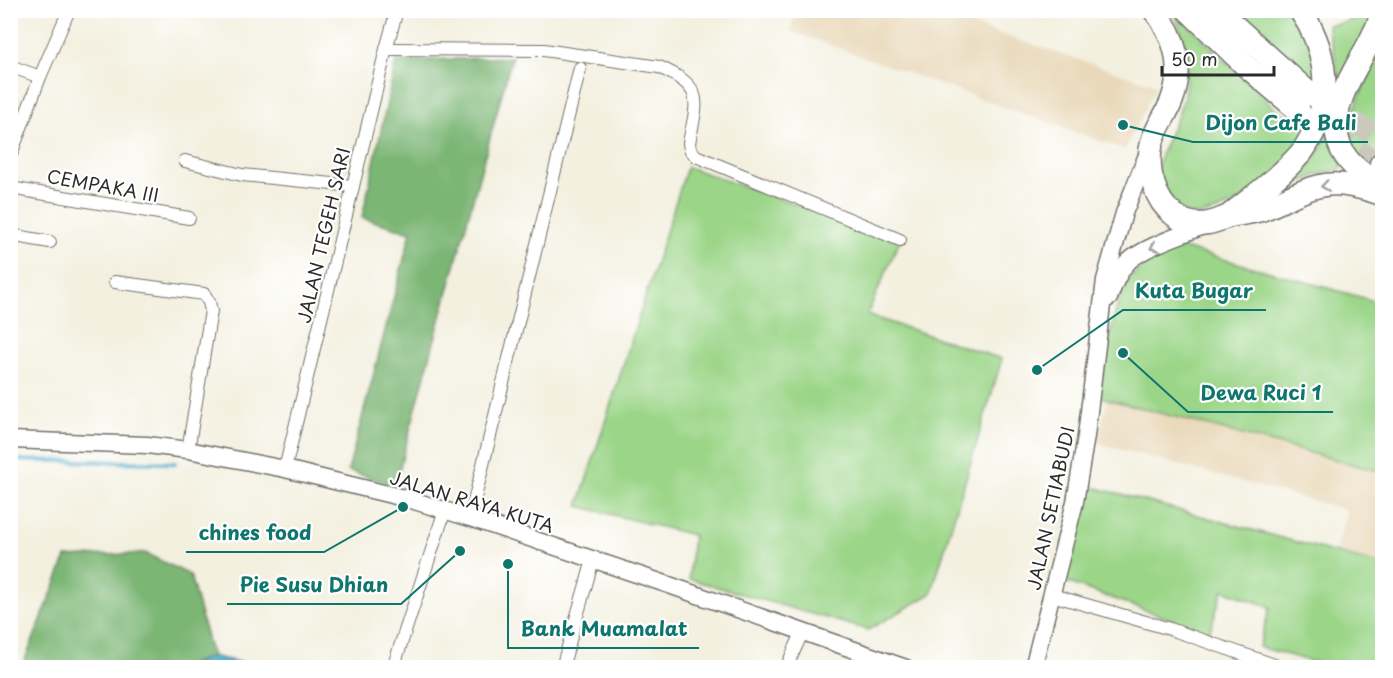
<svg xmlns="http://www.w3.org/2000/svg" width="1393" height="678" viewBox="0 0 1393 678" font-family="'Playpen Sans',sans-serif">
<rect width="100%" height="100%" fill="#fff"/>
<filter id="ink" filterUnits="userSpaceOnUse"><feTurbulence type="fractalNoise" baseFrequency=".0167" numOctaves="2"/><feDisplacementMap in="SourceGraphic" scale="12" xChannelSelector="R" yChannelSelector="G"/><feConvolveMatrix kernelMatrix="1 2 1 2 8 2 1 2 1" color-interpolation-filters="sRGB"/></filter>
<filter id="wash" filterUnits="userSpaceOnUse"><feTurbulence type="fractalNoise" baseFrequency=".008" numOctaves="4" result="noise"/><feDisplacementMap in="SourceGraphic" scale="24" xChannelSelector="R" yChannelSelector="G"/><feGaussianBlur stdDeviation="1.35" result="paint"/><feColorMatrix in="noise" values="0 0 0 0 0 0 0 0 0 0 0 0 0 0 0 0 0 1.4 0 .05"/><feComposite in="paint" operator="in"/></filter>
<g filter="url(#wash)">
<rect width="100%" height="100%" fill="#f3f0df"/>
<g fill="#e9d9ba">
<path d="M796 11H929L1157 85 1125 150 790 31Z"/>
<path d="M1107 399 1382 472V565L1336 551 1347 510 1097 443Z"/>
</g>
<g fill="#9bd588" stroke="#63805a" stroke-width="1.5">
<path d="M1290 10C1307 29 1321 59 1322 85 1322 95 1318 106 1315 116 1312 124 1310 134 1305 141 1293 157 1259 190 1242 199 1228 207 1196 222 1183 212 1130 174 1176 140 1184 95 1190 65 1185 40 1173 11L1275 108 1295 123 1319 88 1269 46 1231 11Z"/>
<path d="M1370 11H1382L1340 85 1334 52 1328 31V25L1342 23 1361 17Z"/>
<path d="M1382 49V154L1371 172C1366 165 1357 158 1353 150 1341 121 1370 76 1382 49Z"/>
<path d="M1333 119 1342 169 1317 175 1281 191C1311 165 1320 158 1333 119Z"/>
<path d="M687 167 900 240 867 315 1002 359 931 594 868 630 689 579 693 535 578 506Z"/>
<path d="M1183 248 1382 303V472L1096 396 1121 289C1140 265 1154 256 1183 248Z"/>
<path d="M1086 484 1093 487 1382 565V667H1332L1259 647 1270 607 1223 590 1209 633 1061 580Z"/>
</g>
<g fill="#7cb674" stroke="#547050" stroke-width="1.5">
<path d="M512 57 395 485 348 471 411 232 362 218 396 61Z"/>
<path d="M145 553 190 575 212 656 184 667H20L27 655 66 557Z"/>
</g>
<path fill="#4da9cb" stroke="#3c6a7b" stroke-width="1.5" d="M212 656 260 667H184Z"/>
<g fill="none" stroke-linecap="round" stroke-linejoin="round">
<path stroke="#4da9cb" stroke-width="4.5" d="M10 460 175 463"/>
</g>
</g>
<g filter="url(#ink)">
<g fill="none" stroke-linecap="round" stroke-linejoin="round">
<g stroke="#cbc9bb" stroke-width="22" stroke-dasharray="22 11" stroke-linecap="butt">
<path d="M1324 105 1382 139"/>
<path d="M1330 135 1381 164"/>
</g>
<g stroke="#71706a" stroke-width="14">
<g id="street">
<path d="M386 49 544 50 659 67C706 88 697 100 689 143L690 149 696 156 900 240"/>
<path d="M10 66 40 77"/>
<path d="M10 157 40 77 69 10"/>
<path d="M185 161 242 175 353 186"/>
<path d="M10 188 189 218"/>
<path d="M10 235 50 242"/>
<path d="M115 282 204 294 209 302 211 311 188 450"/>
<path d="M285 469 386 49 397 10"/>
<path d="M470 518 580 68"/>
<path d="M1052 595 1170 629 1283 668"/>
<path d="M393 668 445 510"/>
<path d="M562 668 593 560"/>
<path d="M786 668 803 631"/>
</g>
</g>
<g stroke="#71706a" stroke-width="19">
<g id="secondary">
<path d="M1109 298C1114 284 1119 271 1129 261 1145 246 1185 234 1205 225"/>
<path d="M10 440 147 445 188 450 285 469 408 499 470 518 669 585 906 668"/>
<path d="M1033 668 1075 502 1086 436 1105 280 1124 213 1147 155"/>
</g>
</g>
<g stroke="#71706a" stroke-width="25">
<g id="highway">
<path d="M1154 10C1176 36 1184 68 1172 100 1168 111 1161 121 1156 132 1148 147 1148 170 1154 185 1161 209 1182 228 1208 223 1216 222 1222 218 1230 216 1240 214 1251 213 1261 210 1281 203 1299 190 1320 186 1340 181 1363 188 1382 194"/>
<path d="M1188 10 1245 65 1299 111"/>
<path d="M1217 10 1311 95"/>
<path d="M1382 12C1380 19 1378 26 1374 33 1357 71 1315 120 1349 161 1358 172 1371 178 1382 186"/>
<path d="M1381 164H1382"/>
<path d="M1231 214C1255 195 1281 176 1301 153 1307 146 1311 137 1315 129 1332 89 1325 46 1300 10"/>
</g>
</g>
<use href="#street" stroke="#fff" stroke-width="12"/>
<use href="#secondary" stroke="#fff" stroke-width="16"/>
<use href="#highway" stroke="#fff" stroke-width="22"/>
</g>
<defs><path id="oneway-chevron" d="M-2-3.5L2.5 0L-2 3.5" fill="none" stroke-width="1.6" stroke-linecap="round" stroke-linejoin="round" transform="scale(1.5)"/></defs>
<g stroke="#a0a0a0">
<use href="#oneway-chevron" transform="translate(1325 186) rotate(172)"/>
<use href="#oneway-chevron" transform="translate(1154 247) rotate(157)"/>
</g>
</g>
<g text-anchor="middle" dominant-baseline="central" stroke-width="4.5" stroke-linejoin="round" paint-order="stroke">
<g font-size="18" fill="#2b2b2b" stroke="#fff">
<text transform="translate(103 185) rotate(10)">CEMPAKA III</text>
<text transform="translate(323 235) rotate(-77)">JALAN TEGEH SARI</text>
<text transform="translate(472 501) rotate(17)">JALAN RAYA KUTA</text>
<text transform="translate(1050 508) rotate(-78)">JALAN SETIABUDI</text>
</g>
</g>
<path fill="none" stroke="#0f766e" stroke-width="2" d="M1123 125L1193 142H1368M1037 370L1123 310H1266M1123 353L1188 412H1333M403 507L324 552H186M460 551L401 604H227M508 564L508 648H699"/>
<g fill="#0f766e" stroke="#fff" stroke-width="2">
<circle cx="1123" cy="125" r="6"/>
<circle cx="1037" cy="370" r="6"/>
<circle cx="1123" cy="353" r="6"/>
<circle cx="403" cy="507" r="6"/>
<circle cx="460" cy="551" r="6"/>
<circle cx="508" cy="564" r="6"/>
</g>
<g font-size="20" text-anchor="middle" font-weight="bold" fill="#0f766e" stroke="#fff" stroke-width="4.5" stroke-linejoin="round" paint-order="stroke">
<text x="1281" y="130">Dijon Cafe Bali</text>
<text x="1194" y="298">Kuta Bugar</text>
<text x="1261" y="400">Dewa Ruci 1</text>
<text x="255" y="540">chines food</text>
<text x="314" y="592">Pie Susu Dhian</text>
<text x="604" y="636">Bank Muamalat</text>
</g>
<rect width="1393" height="678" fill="none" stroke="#fff" stroke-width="36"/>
<path d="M1162 66v9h112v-9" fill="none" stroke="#2b2b2b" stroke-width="3"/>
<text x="1171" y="66" font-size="18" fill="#2b2b2b" stroke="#ffffff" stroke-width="4.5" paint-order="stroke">50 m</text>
</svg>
